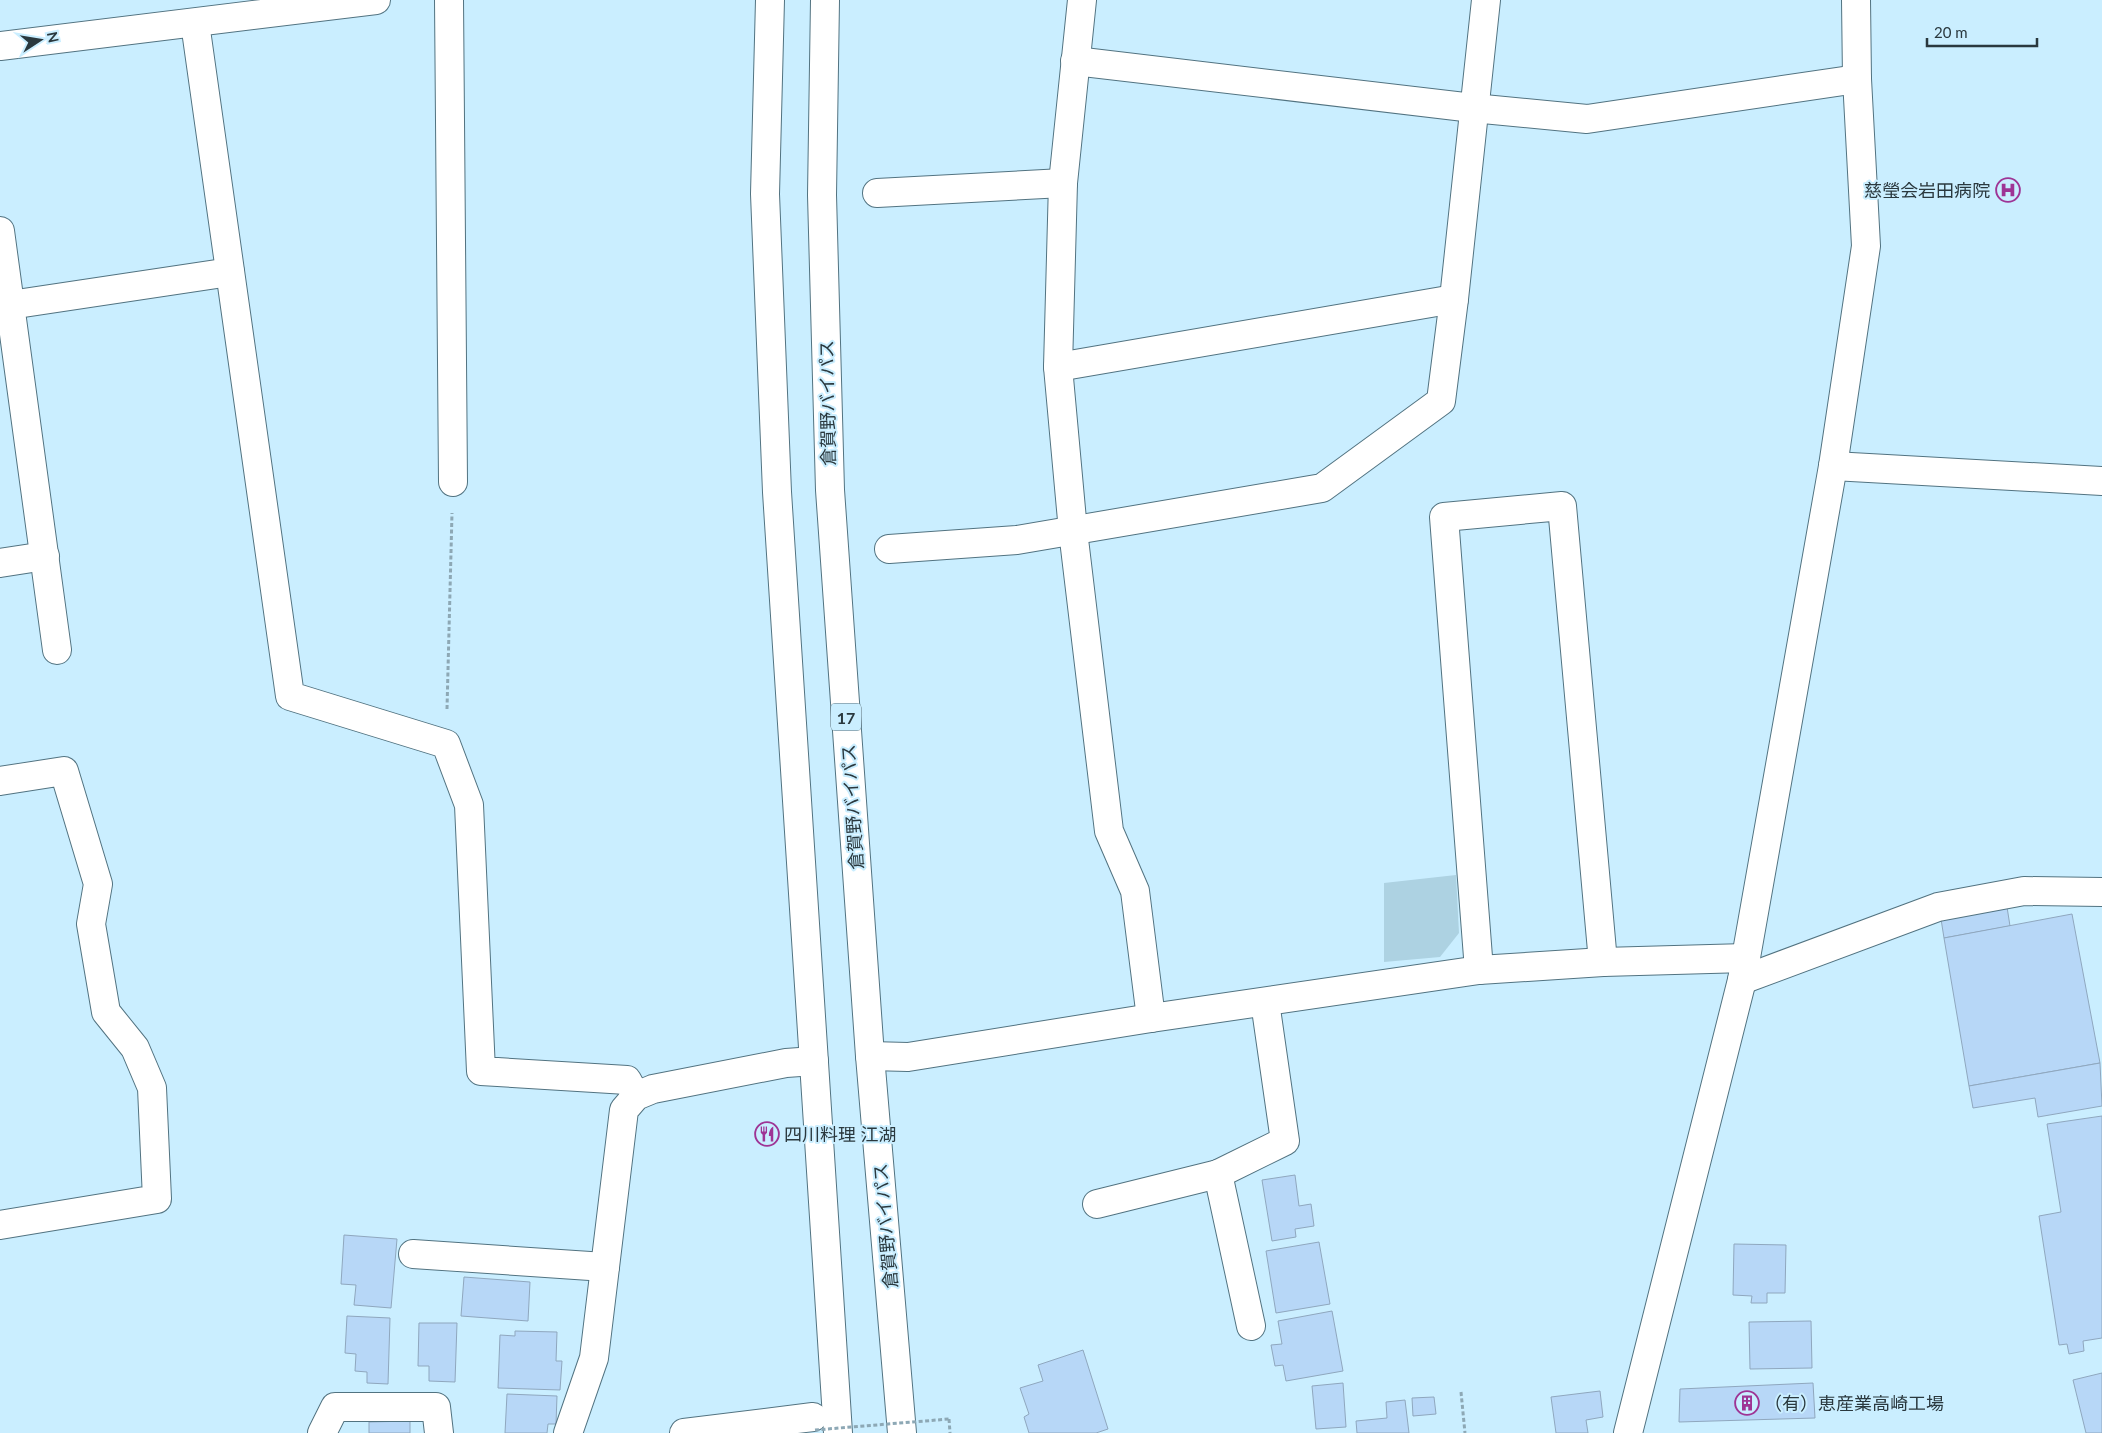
<svg xmlns="http://www.w3.org/2000/svg" width="2102" height="1433" viewBox="0 0 2102 1433" font-family="Lato,'Noto Sans JP',sans-serif">
<rect width="100%" height="100%" fill="#caeeff"/>
<path fill="#add2e2" d="M1456 875 1459 933 1440 957 1384 962V883Z"/>
<g fill="#b7d7f7" stroke="#8fa7be">
<path d="M2007 907 2010 926 1944 938 1941 919Z"/>
<path d="M2072 914 2100 1063 1969 1086 1944 938Z"/>
<path d="M2100 1063 2102 1106 2038 1117 2035 1098 1973 1108 1969 1086Z"/>
<path d="M2102 1116V1338L2083 1341 2084 1351 2069 1354 2067 1344 2059 1345 2039 1216 2061 1212 2047 1124Z"/>
<path d="M1295 1175 1299 1206 1311 1204 1314 1226 1295 1229 1296 1237 1272 1241 1262 1180Z"/>
<path d="M344 1235 397 1239 391 1308 354 1305 356 1285 341 1284Z"/>
<path d="M1319 1242 1330 1304 1276 1313 1266 1251Z"/>
<path d="M1734 1244 1786 1245 1785 1293H1767V1303H1751L1752 1296 1733 1295Z"/>
<path d="M464 1277 530 1282 528 1321 461 1316Z"/>
<path d="M1332 1311 1343 1371 1286 1381 1283 1365 1275 1366 1271 1345 1282 1344 1278 1321Z"/>
<path d="M347 1316 390 1318 388 1384 367 1383V1372L355 1371 356 1354 345 1353Z"/>
<path d="M1811 1321 1812 1368 1750 1369 1749 1322Z"/>
<path d="M419 1323H457L455 1382 429 1381V1366H418Z"/>
<path d="M515 1331 557 1332 556 1361H562L560 1390 498 1388 500 1335 515 1336Z"/>
<path d="M1083 1350 1108 1429 1096 1433H1029L1024 1417 1029 1414 1020 1388 1043 1381 1038 1365Z"/>
<path d="M2102 1373V1433H2086L2073 1380Z"/>
<path d="M1343 1383 1346 1427 1316 1429 1312 1386Z"/>
<path d="M1813 1383 1815 1418 1679 1422 1680 1389Z"/>
<path d="M1600 1391 1603 1417 1586 1420 1588 1433H1556L1551 1397Z"/>
<path d="M507 1394 557 1396 556 1424H548L547 1433H505Z"/>
<path d="M1434 1397 1436 1414 1413 1416 1412 1398Z"/>
<path d="M1405 1400 1409 1433H1357L1356 1421 1387 1418 1386 1402Z"/>
<path d="M410 1421V1433H369V1422Z"/>
</g>
<g fill="none" stroke-linecap="round" stroke-linejoin="round">
<g stroke="#527381" stroke-width="30">
<g id="minor">
<path d="M449 0 453 482"/>
<path d="M1082 0 1063 183 1058 367 1073 531 1109 831 1135 891 1151 1018"/>
<path d="M195 23 290 696 446 744 469 805 481 1071 627 1080 636 1096"/>
<path d="M0 46 376 0"/>
<path d="M1075 61 1473 108 1587 119 1857 79"/>
<path d="M877 193 1063 183"/>
<path d="M0 231 57 650"/>
<path d="M10 305 230 272"/>
<path d="M1058 367 1454 299"/>
<path d="M1833 466 2102 481"/>
<path d="M889 549 1017 540 1322 488 1441 401 1454 299 1486 0"/>
<path d="M0 563 45 556"/>
<path d="M0 781 64 771 98 884 91 924 106 1012 135 1048 152 1088 157 1199 0 1225"/>
<path d="M1479 970 1444 517 1562 506 1603 962"/>
<path d="M1742 980 1938 907 2024 891 2102 892"/>
<path d="M870 1056 908 1057 1151 1018 1479 970 1603 962 1746 958"/>
<path d="M1218 1174 1251 1326"/>
<path d="M1097 1204 1218 1174 1285 1141 1265 1002"/>
<path d="M413 1254 605 1267"/>
<path d="M322 1433 335 1407H436L439 1433"/>
<path d="M568 1433 594 1358 624 1110 636 1096 653 1089 786 1063 814 1061"/>
<path d="M684 1433 813 1417"/>
<path d="M1628 1433 1742 980 1833 466 1866 246 1857 79 1856 0"/>
</g>
</g>
<g stroke="#527381" stroke-width="30">
<g id="highway">
<path d="M770 0 765 194 777 492 838 1433"/>
<path d="M825 0 822 195 830 490 870 1056 902 1433"/>
</g>
</g>
<g stroke="#8da8b5" stroke-width="3" stroke-dasharray="4 2.5" stroke-linecap="butt">
<path d="M447 709 452 513"/>
<path d="M1461 1392 1465 1433"/>
<path d="M949 1419 950 1433"/>
</g>
<use href="#minor" stroke="#fff" stroke-width="28"/>
<use href="#highway" stroke="#fff" stroke-width="28"/>
<path stroke="#8da8b5" stroke-width="3" stroke-dasharray="4 2.5" stroke-linecap="butt" d="M815 1430 949 1419"/>
</g>
<defs>
<g id="hospital-ring" transform="scale(1.25)"><circle r="9.5" fill="#caeeff" stroke="#9e3495" stroke-width="1.5"/><path d="M-5-5h3v3.5h4V-5h3V5h-3V1.5h-4V5h-3Z" fill="#9e3495"/></g>
<g id="restaurant-ring" transform="scale(1.25)"><circle r="9.5" fill="#caeeff" stroke="#9e3495" stroke-width="1.5"/><path d="M-5-6h1v4h1v-4h1v4h1v-4h1v5L-1.5 .5V6h-2V.5L-5-1ZM5-6V6H3V1.5H1.5Q1.5-4 5-6Z" fill="#9e3495"/></g>
<g id="building-ring" transform="scale(1.25)"><circle r="9.5" fill="#caeeff" stroke="#9e3495" stroke-width="1.5"/><path d="M-4-6H4V6H1V3H-1V6H-4ZM-2.5-4.3h1.7v1.8h-1.7ZM.8-4.3h1.7v1.8H.8ZM-2.5-1h1.7V.8h-1.7ZM.8-1h1.7V.8H.8Z" fill="#9e3495"/></g>
</defs>
<g fill-rule="evenodd">
<use href="#hospital-ring" x="2008" y="190"/>
<use href="#restaurant-ring" x="767" y="1134"/>
<use href="#building-ring" x="1747" y="1403"/>
</g>
<g text-anchor="middle" dominant-baseline="central" stroke-width="4" stroke-linejoin="round" paint-order="stroke">
<rect fill="#caeeff" stroke="#5a6f78" stroke-width="1" x="831" y="703.5" width="30" height="27" rx="4"/>
<g font-size="16" font-weight="bold" fill="#2a383e">
<text x="846" y="717">17</text>
</g>
<g font-size="18" fill="#2a383e" stroke="#caeeff" text-anchor="start">
<text x="1990" y="190" text-anchor="end">慈瑩会岩田病院</text>
<text x="784" y="1134">四川料理 江湖</text>
<text x="1764" y="1403">（有）恵産業高崎工場</text>
</g>
<g font-size="18" fill="#2a383e" stroke="#caeeff">
<text transform="translate(827 403) rotate(-91)">倉賀野バイパス</text>
<text transform="translate(852 807) rotate(-94)">倉賀野バイパス</text>
<text transform="translate(885 1226) rotate(-95)">倉賀野バイパス</text>
</g>
</g>
<g transform="translate(40 40) rotate(78)" stroke="#caeeff" stroke-width="4" paint-order="stroke">
<path d="M0-4L9 19L0 12L-9 19Z" fill="#2a383e"/>
<text y="-8" font-size="14" font-weight="bold" text-anchor="middle" fill="#2a383e">N</text>
</g>
<path d="M1927 38v8h110v-8" fill="none" stroke="#2a383e" stroke-width="2.5"/>
<text x="1934" y="38" font-size="15" fill="#2a383e" stroke="#caeeff" stroke-width="4" paint-order="stroke">20 m</text>
</svg>
